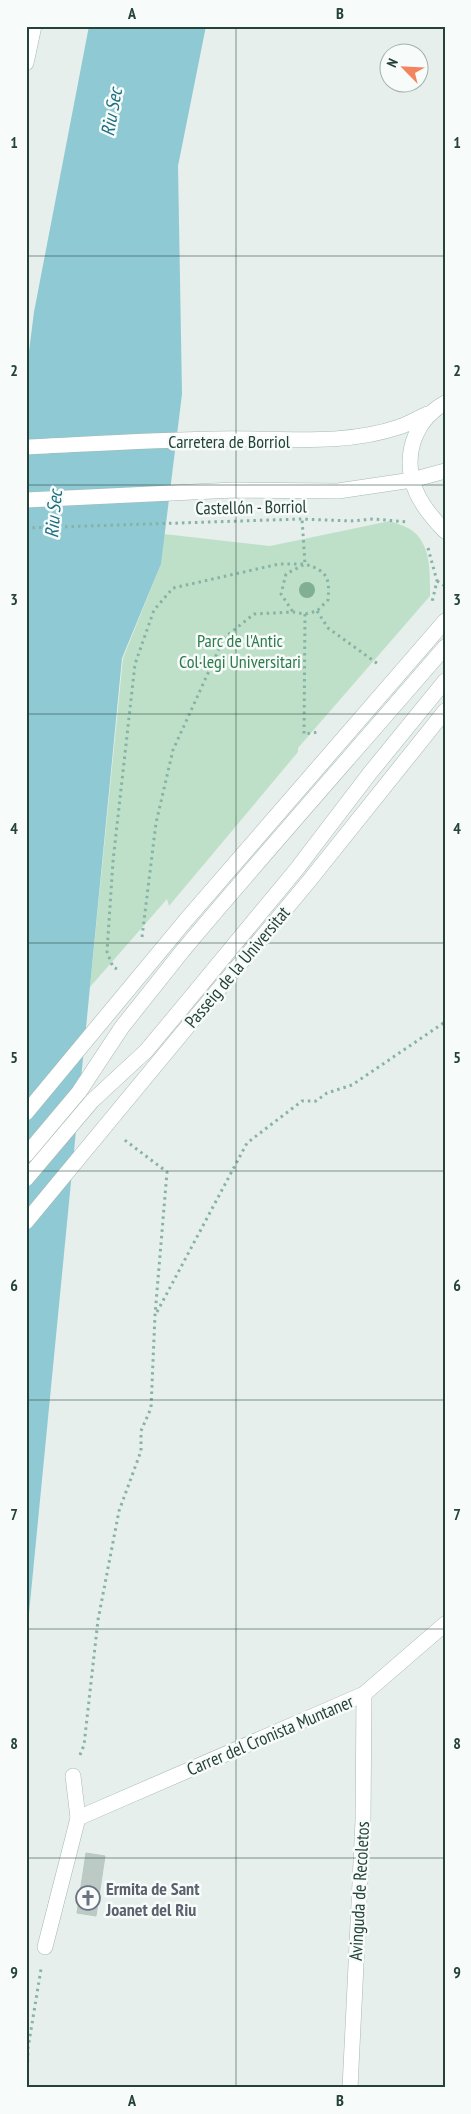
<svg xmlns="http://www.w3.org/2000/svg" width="471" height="2114" viewBox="0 0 471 2114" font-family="'PT Sans Narrow',sans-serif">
<rect width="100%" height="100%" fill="#e6efeb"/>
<path fill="#bfe0c8" d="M390 521C395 523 403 525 408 528 432 541 430 573 430 596L298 748V752L169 906 167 899 90 987 123 658 161 564 164 534 270 546Z"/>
<path fill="#8ec9d4" d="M89 26H206L178 166 182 394 161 564 122 658 26 1644V375L34 312Z"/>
<path fill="#bbcac4" stroke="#b8c9c2" d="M86 1853 105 1856 96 1916 77 1913Z"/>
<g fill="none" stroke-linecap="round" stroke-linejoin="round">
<g stroke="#a8b8b2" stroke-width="16">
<g id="lane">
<path d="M184 949C270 847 358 748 445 647"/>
<path d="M181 1009 296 870 370 773 445 681"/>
<path d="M45 1947 78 1818 73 1776"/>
</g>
</g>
<g stroke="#a8b8b2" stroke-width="16">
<g id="street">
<path d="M186 920 445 621"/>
<path d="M179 1037 309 881 445 711"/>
<path d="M78 1818 364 1694 445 1624"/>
<path d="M350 2088 363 1821 364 1694"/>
</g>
</g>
<g stroke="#a4bbb3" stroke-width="16">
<g id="secondary">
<path d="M26 63 34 26"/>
<path d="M445 403C418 418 405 448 412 479 416 499 431 517 445 531"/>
<path d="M26 447C89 444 152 440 215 439 277 437 340 447 399 427 409 424 418 418 427 414"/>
<path d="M26 500 234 490 338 491 412 480 445 471"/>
</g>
</g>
<g stroke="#86b3a5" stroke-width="3" stroke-dasharray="2.5 4" stroke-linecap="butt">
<path d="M26 528 302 519 350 521 374 519 408 522"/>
<path d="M428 548 437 581 432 602"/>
<path d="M437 581 445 586"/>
<path d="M317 611 328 628 378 664"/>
<path d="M305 614 304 734 319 732"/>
<path d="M142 937 156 823 173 750 224 638 254 614 293 612 305 614 317 611 328 600C330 577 327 571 305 564L286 574 281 594 293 612"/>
<path d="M117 969 113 967 107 952 113 861 135 664 154 610 173 588 279 564H305L302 519"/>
<path d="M157 1312 247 1143 302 1101H316L327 1093 352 1085 445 1022"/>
<path d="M80 1755 84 1745 98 1620 119 1511 141 1451V1431L151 1408 155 1315 167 1172 122 1138"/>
<path d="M27 2088 28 2048 41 1969"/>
</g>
<use href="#lane" stroke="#fff" stroke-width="15"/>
<use href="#street" stroke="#fff" stroke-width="15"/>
<use href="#secondary" stroke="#fff" stroke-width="15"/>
<g stroke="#a8b8b2" stroke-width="16" stroke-linecap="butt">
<g id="lane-bridge">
<path d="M26 1155 79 1092 122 1027 184 949"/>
<path d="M26 1179 92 1101 146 1051 181 1009"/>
</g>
</g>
<g stroke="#a8b8b2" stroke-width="16" stroke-linecap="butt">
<g id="street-bridge">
<path d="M26 1113 186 920"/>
<path d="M26 1222 179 1037"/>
</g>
</g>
<use href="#lane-bridge" stroke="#fff" stroke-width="15"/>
<use href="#street-bridge" stroke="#fff" stroke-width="15"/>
</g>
<circle fill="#80af93" cx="307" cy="590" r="8"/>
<path fill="none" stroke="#24423a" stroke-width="1" stroke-opacity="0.55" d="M236 26V2088M26 256H445M26 485H445M26 714H445M26 943H445M26 1171H445M26 1400H445M26 1629H445M26 1858H445"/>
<defs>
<g id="church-ring" transform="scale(1.25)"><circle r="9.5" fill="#f7fbf9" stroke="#6b7280" stroke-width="1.5"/><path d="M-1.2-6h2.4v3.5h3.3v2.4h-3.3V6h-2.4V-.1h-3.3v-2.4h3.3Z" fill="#6b7280"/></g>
</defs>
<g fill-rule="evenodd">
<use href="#church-ring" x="88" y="1898"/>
</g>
<g text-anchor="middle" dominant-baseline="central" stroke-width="5" stroke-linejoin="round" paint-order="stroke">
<g font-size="18" fill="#24423a" stroke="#f7fbf9">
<text x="229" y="441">Carretera de Borriol</text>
<text transform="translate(251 507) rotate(-1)">Castellón - Borriol</text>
<text transform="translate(237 967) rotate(-50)">Passeig de la Universitat</text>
<text transform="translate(270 1735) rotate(-23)">Carrer del Cronista Muntaner</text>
<text transform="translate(359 1891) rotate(-87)">Avinguda de Recoletos</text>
</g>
<g font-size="18" fill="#2d7a4b" stroke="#f7fbf9">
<text x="240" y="640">Parc de l'Antic<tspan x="240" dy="21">Col·legi Universitari</tspan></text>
</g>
<g font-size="18" font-weight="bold" fill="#5b616d" stroke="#f7fbf9" text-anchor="start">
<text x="106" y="1888">Ermita de Sant<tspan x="106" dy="21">Joanet del Riu</tspan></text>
</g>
<g font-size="19" font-style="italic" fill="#1c6f80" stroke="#f7fbf9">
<text transform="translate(111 112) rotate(-80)">Riu Sec</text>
<text transform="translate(53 514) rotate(-85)">Riu Sec</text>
</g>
</g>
<rect width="471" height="2114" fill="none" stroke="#f7fbf9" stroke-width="55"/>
<g transform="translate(404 68) rotate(294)"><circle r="24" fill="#f7fbf9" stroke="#a3b1ad"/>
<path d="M0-4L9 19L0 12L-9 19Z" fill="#f4845f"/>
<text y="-8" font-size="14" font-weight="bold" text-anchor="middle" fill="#24423a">N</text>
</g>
<rect x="28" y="28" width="416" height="2058" fill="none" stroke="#24423a" stroke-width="2"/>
<g font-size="16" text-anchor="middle" font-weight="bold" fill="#24423a">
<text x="132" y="19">A</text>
<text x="340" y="19">B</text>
<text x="14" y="148">1</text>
<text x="457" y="148">1</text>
<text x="14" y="376">2</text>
<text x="457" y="376">2</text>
<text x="14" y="605">3</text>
<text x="457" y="605">3</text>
<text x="14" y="834">4</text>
<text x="457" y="834">4</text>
<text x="14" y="1063">5</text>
<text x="457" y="1063">5</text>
<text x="14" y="1291">6</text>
<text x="457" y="1291">6</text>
<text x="14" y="1520">7</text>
<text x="457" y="1520">7</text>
<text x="14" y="1749">8</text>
<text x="457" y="1749">8</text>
<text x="14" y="1978">9</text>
<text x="457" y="1978">9</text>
<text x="132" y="2106">A</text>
<text x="340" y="2106">B</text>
</g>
</svg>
